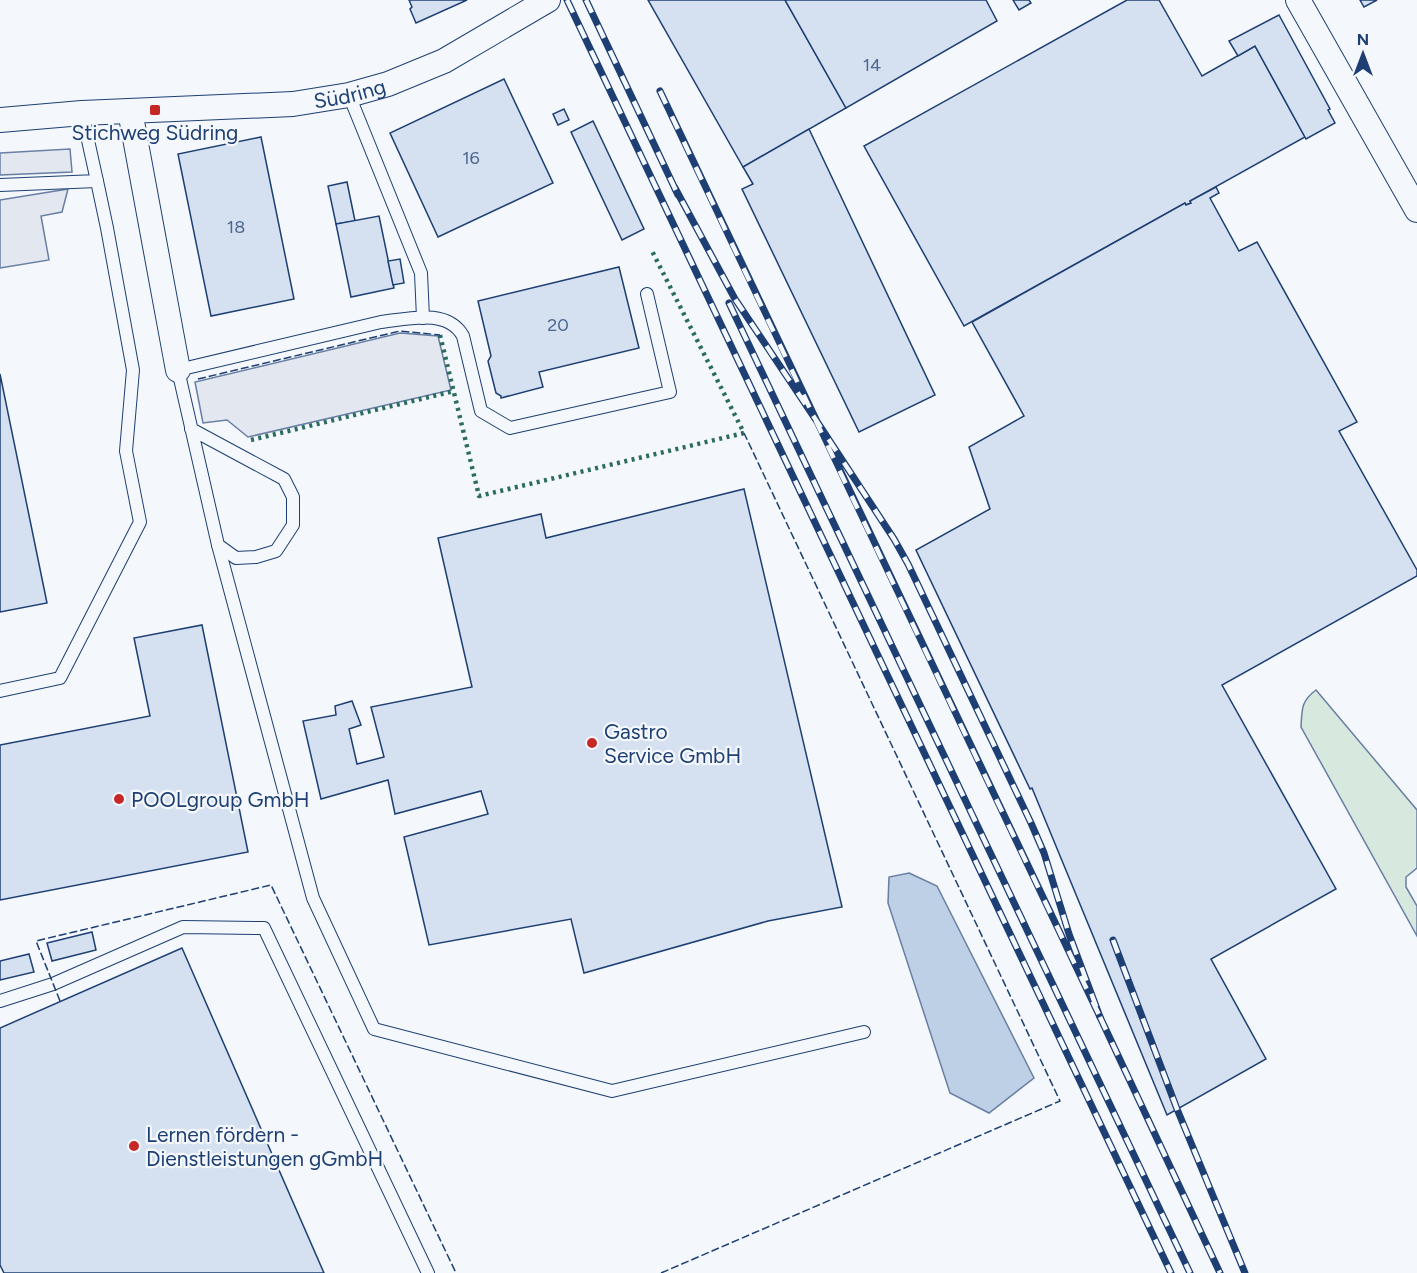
<svg xmlns="http://www.w3.org/2000/svg" width="1417" height="1273" viewBox="0 0 1417 1273" font-family="Figtree,sans-serif">
<rect width="100%" height="100%" fill="#f4f7fb"/>
<path fill="#d7e8df" stroke="#687fa3" stroke-width="1.5" d="M1316 690 1417 810V868L1406 877V887L1417 906V936L1301 727C1302 709 1301 701 1316 690Z"/>
<g fill="#e3e8f0" stroke="#687fa3" stroke-width="1.5">
<path d="M70 149 72 172 0 175V153Z"/>
<path d="M68 189 62 212 41 216 49 260 0 268V200Z"/>
<path d="M400 333 438 336 451 390 248 437 227 420 203 423 195 382Z"/>
</g>
<path fill="#bed0e5" stroke="#687fa3" stroke-width="1.5" d="M909 873 937 886 1034 1078 989 1113 950 1093 888 903 889 877Z"/>
<g fill="#d5e0f0" stroke="#1d3f73" stroke-width="1.5">
<path d="M409 0H467L416 23 410 9 412 7Z"/>
<path d="M648 0H785L846 108 743 167Z"/>
<path d="M785 0H986L997 21 846 108Z"/>
<path d="M1013 0H1029L1031 3 1019 10Z"/>
<path d="M1127 0H1159L1202 76 1255 46 1305 137 1190 201 1191 203 1186 205 1185 203 964 326 864 146Z"/>
<path d="M1360 0H1377L1364 7Z"/>
<path d="M1279 15 1330 109 1328 110 1335 123 1306 139 1255 46 1238 56 1229 41Z"/>
<path d="M504 79 553 183 438 237 390 133Z"/>
<path d="M564 109 569 120 558 125 553 114Z"/>
<path d="M593 121 644 229 622 240 571 132Z"/>
<path d="M809 129 935 395 859 432 742 189 753 184 743 167Z"/>
<path d="M261 137 294 299 211 316 178 154Z"/>
<path d="M347 182 355 221 336 224 328 186Z"/>
<path d="M1216 187 1219 193 1210 198 1239 251 1257 242 1357 422 1339 431 1417 570V576L1222 685 1336 889 1211 959 1266 1059 1167 1115 1032 788 1030 789 916 550 990 509 969 447 1024 416 972 322 1185 203 1186 205 1191 203 1190 201Z"/>
<path d="M379 216 394 288 351 297 336 224Z"/>
<path d="M400 259 404 283 393 285 388 261Z"/>
<path d="M619 267 639 348 539 372 543 387 501 398V396L496 393 488 361 491 356 478 301Z"/>
<path d="M0 374 47 603 0 612Z"/>
<path d="M744 489 842 907 768 921 584 973 571 919 429 945 404 837 488 814 481 791 395 814 388 780 321 799 303 721 336 715 335 706 352 701 361 725 349 729 357 764 384 757 371 707 472 687 438 538 541 514 546 538Z"/>
<path d="M202 625 248 852 0 900V745L150 716 134 638Z"/>
<path d="M92 932 96 950 52 961 47 943Z"/>
<path d="M182 948 324 1273H4L0 1265V1028Z"/>
<path d="M29 954 34 972 0 980V961Z"/>
</g>
<g fill="none" stroke-linecap="round" stroke-linejoin="round">
<g stroke="#1d3f73" stroke-width="14">
<g id="lane">
<path d="M349 95 421 273 423 318"/>
<path d="M0 185 97 181 82 113"/>
<path d="M191 429 284 479 293 497V525L276 551 256 557 236 558 218 545 178 370 381 322C408 319 447 308 463 336L481 411 510 428 670 392 647 294"/>
<path d="M218 545 313 898 374 1029 612 1091 864 1032"/>
<path d="M0 691 60 678 140 522 126 451 133 370 107 228 97 181"/>
<path d="M0 1001 53 984 183 927 264 928 428 1273"/>
</g>
</g>
<g stroke="#1d3f73" stroke-width="26">
<g id="street">
<path d="M1298 0 1417 210"/>
<path d="M130 111 178 370"/>
<path id="s1" d="M0 120 82 113 293 104 349 95 388 84 444 61 548 0"/>
</g>
</g>
<use href="#lane" stroke="#f4f7fb" stroke-width="12"/>
<use href="#street" stroke="#f4f7fb" stroke-width="24"/>
<g stroke="#1d3f73" stroke-width="7">
<g id="rail">
<path d="M567 0 1171 1273"/>
<path d="M586 0 678 195"/>
<path d="M660 91C805 400 953 708 1100 1017L1069 934 1044 853 1031 823 908 564 894 539 814 417 735 299 675 188"/>
<path d="M729 303 1190 1273"/>
<path d="M1113 940 1177 1109 1245 1273"/>
<path d="M1100 1017 1220 1273"/>
</g>
</g>
<use href="#rail" stroke="#f4f7fb" stroke-width="4.5" stroke-dasharray="14" stroke-linecap="butt"/>
<g stroke="#2c6c60" stroke-width="4.5" stroke-dasharray="3 4.5" stroke-linecap="butt">
<path d="M440 335 479 496 744 433 651 249"/>
<path d="M251 440 454 391"/>
</g>
<g stroke="#1d3f73" stroke-width="1.5" stroke-dasharray="8 3" stroke-linecap="butt">
<path d="M198 379 400 331 440 335"/>
<path d="M60 1001 36 941 271 885 456 1273"/>
<path d="M661 1273 1060 1101 744 433"/>
</g>
</g>
<g fill="#c62828" stroke="#f4f7fb" stroke-width="2">
<rect x="149" y="104" width="12" height="12" rx="3"/>
<circle cx="592" cy="743" r="6"/>
<circle cx="119" cy="799" r="6"/>
<circle cx="134" cy="1146" r="6"/>
</g>
<g text-anchor="middle" dominant-baseline="central" stroke-width="4.5" stroke-linejoin="round" paint-order="stroke">
<g font-size="18" fill="#4b6792">
<text x="872" y="65">14</text>
<text x="471" y="158">16</text>
<text x="236" y="227">18</text>
<text x="558" y="325">20</text>
</g>
<g font-size="21" fill="#1d3f73" stroke="#f4f7fb">
<text stroke="none"><textPath href="#s1" startOffset="351">Südring</textPath></text>
</g>
<g font-size="21" fill="#1d3f73" stroke="#f4f7fb" text-anchor="start">
<text x="155" y="132" text-anchor="middle">Stichweg Südring</text>
<text x="604" y="731">Gastro<tspan x="604" dy="24">Service GmbH</tspan></text>
<text x="131" y="799">POOLgroup GmbH</text>
<text x="146" y="1134">Lernen fördern -<tspan x="146" dy="24">Dienstleistungen gGmbH</tspan></text>
</g>
</g>
<g transform="translate(1363 54)" stroke="#f4f7fb" stroke-width="4.5" paint-order="stroke">
<path d="M0-4.5L10 22L0 15L-10 22Z" fill="#1d3f73"/>
<text y="-9" font-size="16" font-weight="bold" text-anchor="middle" fill="#1d3f73">N</text>
</g>
</svg>
